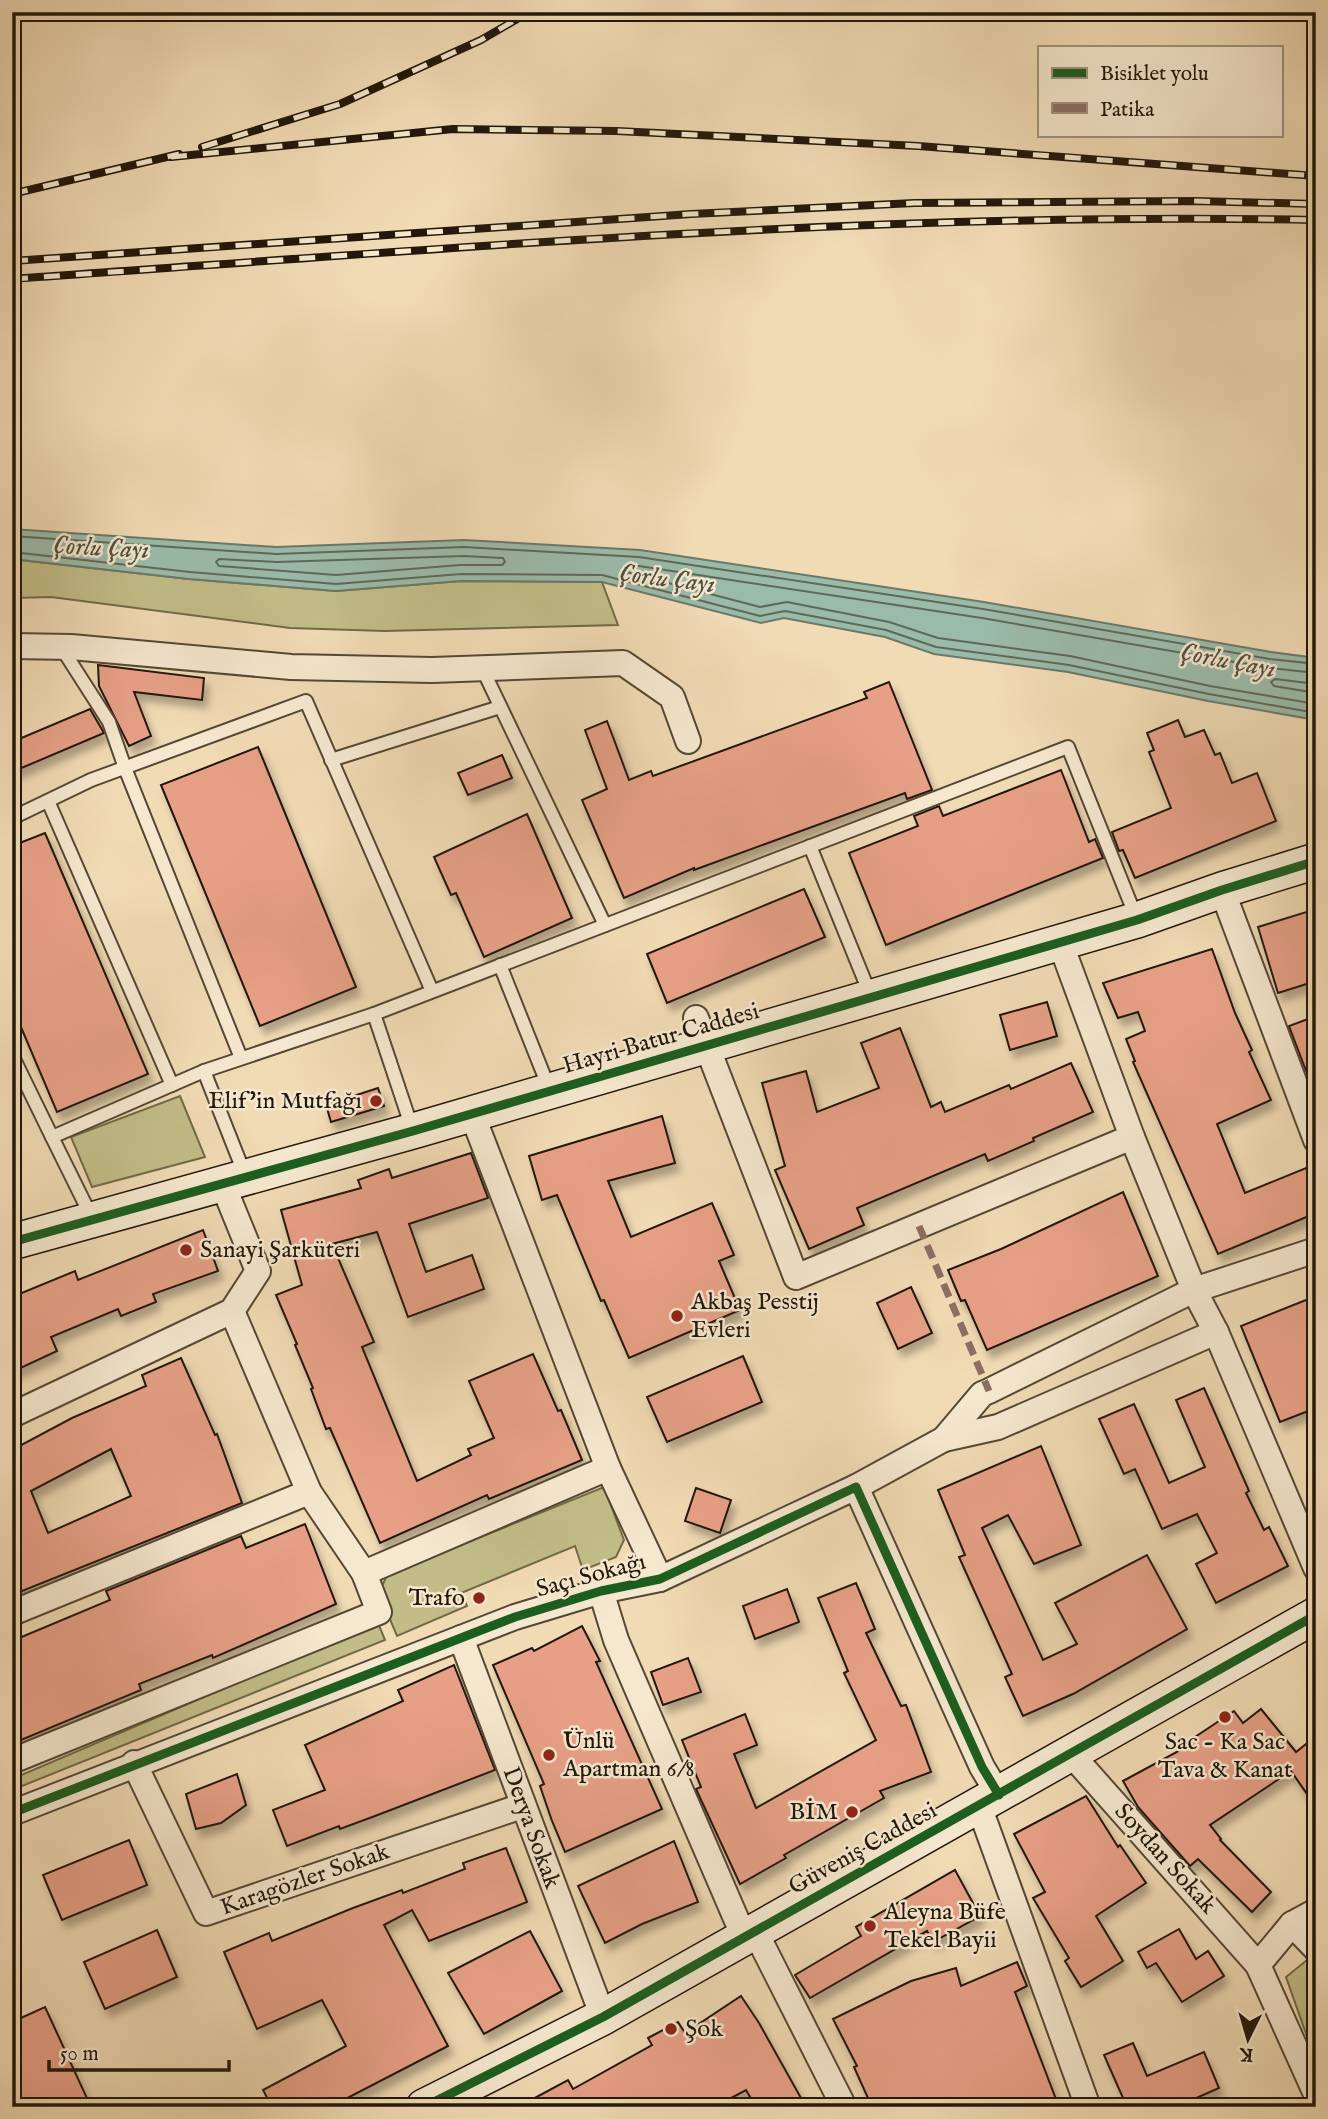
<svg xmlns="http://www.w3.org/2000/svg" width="1328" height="2119" viewBox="0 0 1328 2119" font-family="'IM FELL English',serif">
<defs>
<filter id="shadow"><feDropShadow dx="4.5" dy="8" stdDeviation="3.5" flood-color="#0004"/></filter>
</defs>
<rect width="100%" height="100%" fill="#f1dbb5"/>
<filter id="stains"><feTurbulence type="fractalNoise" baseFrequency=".00286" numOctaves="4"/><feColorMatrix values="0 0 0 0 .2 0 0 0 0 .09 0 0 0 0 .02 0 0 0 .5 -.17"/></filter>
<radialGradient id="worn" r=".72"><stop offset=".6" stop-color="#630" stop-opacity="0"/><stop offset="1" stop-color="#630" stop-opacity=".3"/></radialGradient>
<g fill="#c2bd88" stroke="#716a49" stroke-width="2">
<path d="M12 559 189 579 336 591 461 581 602 582 618 625 385 631 290 628 51 597 12 598Z"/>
<path d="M180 1096 205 1157 92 1187 71 1137Z"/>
<path d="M604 1487 624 1540 616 1557 583 1570 575 1546 461 1593 467 1606 397 1636 379 1593 387 1575Z"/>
<path d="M378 1623 385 1640 17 1788 12 1779Z"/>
<path d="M1307 1960 1316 1970V2062L1286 1977Z"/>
</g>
<path fill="#9bbbaa" stroke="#6a796a" stroke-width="2" d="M12 529 276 547 464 540 640 550 984 602 1271 652 1316 658V720L1208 701 1068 672 934 654 885 637 784 618 761 623 602 582 461 581 336 591 189 579 12 559Z"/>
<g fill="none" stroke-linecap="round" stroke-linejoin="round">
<g stroke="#5e695a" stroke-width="2">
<path d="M12 536 276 554 464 547 639 557 983 609 1270 659 1316 664"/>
<path d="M12 552 190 572 336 584 461 574 602 575 760 616 785 611 886 630 936 647 1069 665 1209 694 1316 713"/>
<path d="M464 556 503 558 505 562 502 565H460L336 575 219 566 216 562 219 559 277 562Z"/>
<path d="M1316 673 1269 668 982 618 639 566 626 565 623 568 626 572 760 607 787 602 889 622 938 638 1070 656 1210 686 1316 704"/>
<path d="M1316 684 1275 679 1271 682 1274 686 1316 693"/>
</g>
</g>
<g fill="#e7a087" stroke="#20170a" stroke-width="2" fill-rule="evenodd" filter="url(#shadow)">
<path d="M98 665 204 678 202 700 134 692 151 736 129 746 99 686Z"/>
<path d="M889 682 932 790 907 799 905 793 694 870V868L624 898 582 800 607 789 585 730 607 721 629 780 651 771 653 776 867 698 864 692Z"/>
<path d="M90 709 104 733 12 772V742Z"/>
<path d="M1178 720 1185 737 1204 730 1215 755 1220 753 1232 783 1257 773 1276 821 1135 878 1123 850 1119 851 1112 832 1171 808 1149 752 1154 750 1147 733Z"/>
<path d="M258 747 356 987 260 1026 161 785Z"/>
<path d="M502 755 512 778 468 795 458 773Z"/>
<path d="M1061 770 1089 842 1095 839 1103 858 886 945 849 853 918 826 914 816 939 806 943 816Z"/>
<path d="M527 814 572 918 484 957 456 893 451 895 434 857Z"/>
<path d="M45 833 148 1074 57 1112 12 1006V846Z"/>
<path d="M804 889 825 937 667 1003 647 954Z"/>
<path d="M1316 909V981L1278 993 1258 927Z"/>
<path d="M1212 949 1235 1013 1252 1050 1249 1052 1271 1100 1217 1124 1245 1193 1306 1168 1316 1193V1213L1218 1254 1133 1062 1135 1061 1126 1039 1145 1031 1138 1012 1118 1018 1103 983Z"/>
<path d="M1047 1002 1057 1036 1010 1050 1000 1015Z"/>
<path d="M1316 1016V1097L1289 1026Z"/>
<path d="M900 1028 931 1107 941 1102 945 1112 1009 1085 1011 1089 1071 1063 1093 1112 1033 1138 1034 1141 988 1161 985 1154 857 1208 864 1225 809 1249 775 1170 785 1166 762 1083 806 1071 817 1112 879 1088 861 1043Z"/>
<path d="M378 1088 384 1106 331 1122 326 1105Z"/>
<path d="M662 1116 675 1163 608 1181 631 1237 712 1203 734 1255 719 1261 740 1310 629 1358 604 1300 601 1301 557 1195 542 1200 529 1156Z"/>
<path d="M471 1153 488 1198 409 1224 426 1272 472 1255 484 1289 408 1317 377 1232 332 1244 374 1342 362 1347 417 1481 471 1455 468 1449 494 1438 469 1381 533 1354 558 1411 561 1410 582 1460 489 1499 487 1495 380 1543 330 1428 326 1429 311 1389 313 1388 295 1345 297 1344 276 1295 302 1285 281 1210 361 1188 358 1180 389 1169 392 1178Z"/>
<path d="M1123 1192 1158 1276 987 1350 965 1300 961 1301 948 1270 1001 1249Z"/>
<path d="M203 1230 218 1271 153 1294 156 1302 121 1316 118 1309 51 1337 57 1351 12 1372V1297L75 1271 78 1280Z"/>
<path d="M911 1287 932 1333 898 1349 877 1303Z"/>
<path d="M1316 1296V1408L1280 1422 1241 1326Z"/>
<path d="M743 1356 762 1402 667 1442 647 1397Z"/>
<path d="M181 1358 215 1435 217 1434 242 1503 12 1595V1446L14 1449 72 1418 146 1386 142 1375ZM111 1449 131 1496 48 1533 31 1491Z"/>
<path d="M1204 1388 1249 1491 1246 1493 1264 1530 1269 1527 1288 1566 1216 1603 1196 1564 1217 1553 1197 1514 1162 1529 1135 1469 1124 1474 1099 1419 1134 1404 1169 1483 1205 1467 1176 1400Z"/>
<path d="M1041 1446 1081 1545 1034 1564 1008 1515 982 1528 1043 1660 1077 1644 1055 1603 1147 1555 1187 1629 1073 1694 1023 1716 1005 1677 1012 1674 959 1557 965 1555 938 1490Z"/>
<path d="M696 1488 731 1500 720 1533 685 1521Z"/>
<path d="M305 1524 336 1604 213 1658 212 1655 139 1684 141 1690 21 1740 12 1719V1641L110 1600 106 1591 241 1536 246 1548Z"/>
<path d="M856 1583 875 1629 866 1633 901 1706 906 1705 931 1772 880 1791 884 1798 784 1855 786 1858 740 1884 696 1789 701 1787 682 1740 745 1714 757 1745 734 1754 756 1808 876 1740 844 1673 848 1671 818 1598Z"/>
<path d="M787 1589 799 1622 755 1639 743 1606Z"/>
<path d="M582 1626 600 1661 596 1662 662 1809 565 1852 552 1821 540 1786 544 1784 493 1665 532 1648 534 1651Z"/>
<path d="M688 1658 701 1692 663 1705 651 1672Z"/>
<path d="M454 1665 495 1770 375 1816 340 1829 339 1826 287 1846 273 1810 325 1790 305 1745 403 1701 398 1690Z"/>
<path d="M1261 1709 1296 1752 1316 1736V1807L1291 1771 1210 1825 1221 1839 1220 1840 1271 1892 1252 1912 1198 1859 1190 1866 1138 1807 1123 1781 1188 1746 1186 1743 1234 1711 1243 1723Z"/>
<path d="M237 1774 246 1805 221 1823 196 1829 186 1794Z"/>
<path d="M1086 1796 1118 1847 1120 1845 1146 1883 1096 1916 1123 1961 1081 1987 1065 1961 1069 1958 1033 1898 1045 1892 1014 1834Z"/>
<path d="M129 1840 147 1885 62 1920 43 1875Z"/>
<path d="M674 1841 698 1902 642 1924 605 1943 578 1886Z"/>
<path d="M506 1848 527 1902 429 1941 412 1910 384 1925 448 2046 330 2107H272L263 2090 346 2046 322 2000 257 2029 224 1952 269 1933 272 1941 353 1908 402 1890 403 1893 465 1869 463 1863Z"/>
<path d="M955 1870 980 1916 933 1942 927 1931 810 1998 795 1975 861 1936 856 1927Z"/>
<path d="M1179 1929 1196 1959 1208 1951 1224 1976 1182 2002 1156 1963 1147 1968 1138 1952Z"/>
<path d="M157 1930 177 1977 105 2009 84 1962Z"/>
<path d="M530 1931 562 1991 484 2034 448 1973Z"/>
<path d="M1017 1962 1027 1986 1015 1992 1059 2107H872L854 2067 857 2066 833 2019 911 1981 956 1968 961 1986Z"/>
<path d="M741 1996 759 2023 806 2107H756L746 2090 714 2107H518L568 2080 573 2089 652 2045 648 2038 678 2022 685 2033Z"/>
<path d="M45 2007 91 2107H20L12 2089V2022Z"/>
<path d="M1133 2043 1147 2076 1204 2052 1219 2088 1176 2107H1127L1104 2055Z"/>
</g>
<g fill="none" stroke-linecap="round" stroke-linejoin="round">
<g stroke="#544835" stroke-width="16">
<g id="lane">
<path d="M61 647 109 722 125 768 241 1058"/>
<path d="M482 668 605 925"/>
<path d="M331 760 500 707"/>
<path d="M48 801 172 1085"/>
<path d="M12 818 91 780 306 701 432 991"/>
<path d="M810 846 870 994"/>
<path d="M500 965 549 1088"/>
<path d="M374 1014 1068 747 1136 917"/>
<path d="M12 1055 52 1137"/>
<path d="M204 1071 245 1175"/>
<path d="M92 1218 52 1137 204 1071 374 1014 412 1128"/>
</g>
</g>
<g stroke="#544835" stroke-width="28">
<g id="street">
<path d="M12 646 71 647 291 667 432 670 623 663 672 697 688 741"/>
<path d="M1222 890 1316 1140"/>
<path d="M1060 942 1132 1137 1194 1290 1216 1332 1316 1568"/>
<path d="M696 1018 796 1277 1132 1137"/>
<path d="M472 1114 608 1468 660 1579"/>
<path d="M12 1415 232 1311 258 1271 223 1185"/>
<path d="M944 1439 998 1427 1216 1332"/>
<path d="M856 1487 944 1439 982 1394 989 1391 1194 1290 1316 1250"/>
<path d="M364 1573 608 1468"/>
<path d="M601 1591 616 1640 744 1937"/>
<path d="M12 1613 309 1492"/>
<path d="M461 1638 603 2017"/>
<path d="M1071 1754 1258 1965"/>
<path d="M12 1761 379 1612 364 1573 309 1492 232 1311"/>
<path d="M134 1763 206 1913 522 1806"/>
<path d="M979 1806 1088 2107"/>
<path d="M12 1813 515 1617 601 1591 660 1579 856 1487 982 1767 999 1795"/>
<path d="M1316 1911 1292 1924 1258 1965 1316 2094"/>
<path d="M1292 1924 1316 1949"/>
<path d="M755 1931 844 2107"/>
</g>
</g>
<g stroke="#20170a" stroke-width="38">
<g id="secondary">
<path d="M12 1242 413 1131 1137 920 1222 890 1316 861"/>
<path d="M424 2107 603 2017 1316 1615"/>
</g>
</g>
<use href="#lane" stroke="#f6e8cf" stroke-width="12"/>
<use href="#street" stroke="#f6e8cf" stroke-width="24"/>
<use href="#secondary" stroke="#f6e8cf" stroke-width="35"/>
<g stroke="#20170a" stroke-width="8">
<g id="rail">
<path d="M202 147 340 104 481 40 529 12"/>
<path d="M171 157 453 129 617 131 918 146 1316 176"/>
<path d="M12 194 179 154"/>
<path d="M12 261 691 214 914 203 1194 201 1316 204"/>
<path d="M12 279C446 249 880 211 1316 220"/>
</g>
</g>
<use href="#rail" stroke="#f6e8cf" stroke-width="5" stroke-dasharray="16" stroke-linecap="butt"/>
<path stroke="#8d6e63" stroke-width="7" stroke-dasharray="14 7" stroke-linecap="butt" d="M919 1226 989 1391"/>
<g stroke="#f6e8cf" stroke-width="13">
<g id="cycleway">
<path d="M12 1242 413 1131 1137 920 1222 890 1316 861"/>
<path d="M12 1813 515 1617 601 1591 660 1579 856 1487 982 1767 999 1795"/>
<path d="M424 2107 603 2017 1316 1615"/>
</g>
</g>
<use href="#cycleway" stroke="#1b5e20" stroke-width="9"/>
</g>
<g fill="#8f2418" stroke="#f6e8cf" stroke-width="2.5">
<circle cx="376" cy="1101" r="7"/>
<circle cx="186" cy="1250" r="7"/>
<circle cx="677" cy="1316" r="7"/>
<circle cx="479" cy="1598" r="7"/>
<circle cx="1225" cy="1717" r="7"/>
<circle cx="549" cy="1755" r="7"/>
<circle cx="852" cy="1812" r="7"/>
<circle cx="870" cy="1926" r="7"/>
<circle cx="671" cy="2029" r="7"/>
</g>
<g text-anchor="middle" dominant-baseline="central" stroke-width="5" stroke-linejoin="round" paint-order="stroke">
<g font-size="24" fill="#20170a" stroke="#f6e8cf">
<text transform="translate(661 1039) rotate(-16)">Hayri Batur Caddesi</text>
<text transform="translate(591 1576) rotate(-15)">Saçı Sokağı</text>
<text transform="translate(531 1828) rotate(70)">Derya Sokak</text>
<text transform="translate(863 1849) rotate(-29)">Güveniş Caddesi</text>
<text transform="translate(1165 1859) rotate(48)">Soydan Sokak</text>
<text transform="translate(305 1880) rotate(-19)">Karagözler Sokak</text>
</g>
<g font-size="24" fill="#20170a" stroke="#f6e8cf" text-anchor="start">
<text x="362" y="1101" text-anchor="end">Elif'in Mutfağı</text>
<text x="200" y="1250">Sanayi Şarküteri</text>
<text x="691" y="1302">Akbaş Pesstij<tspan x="691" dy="28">Evleri</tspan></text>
<text x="465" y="1598" text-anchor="end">Trafo</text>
<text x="563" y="1741">Ünlü<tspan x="563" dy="28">Apartman 6/8</tspan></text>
<text x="1225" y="1742" text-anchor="middle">Sac - Ka Sac<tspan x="1225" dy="28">Tava &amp; Kanat</tspan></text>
<text x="838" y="1812" text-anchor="end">BİM</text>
<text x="884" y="1912">Aleyna Büfe<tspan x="884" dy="28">Tekel Bayii</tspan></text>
<text x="685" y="2029">Şok</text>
</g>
<g font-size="26" font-style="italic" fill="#4b5042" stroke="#f6e8cf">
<text transform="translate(101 548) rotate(3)">Çorlu Çayı</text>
<text transform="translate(667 579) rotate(7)">Çorlu Çayı</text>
<text transform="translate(1228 661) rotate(11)">Çorlu Çayı</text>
</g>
</g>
<rect width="1328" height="2119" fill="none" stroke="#f1dbb5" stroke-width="42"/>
<rect x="14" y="14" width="1300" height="2091" fill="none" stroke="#20170a" stroke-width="3.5"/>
<rect x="21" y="21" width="1286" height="2077" fill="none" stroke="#20170a" stroke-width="2"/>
<rect x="1038" y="46" width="245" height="91" fill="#f6e8cf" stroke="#a09480" stroke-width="2"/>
<rect x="1052" y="68" width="35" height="10" fill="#1b5e20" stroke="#a09480" stroke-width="2"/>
<text x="1100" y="80" font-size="21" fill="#20170a">Bisiklet yolu</text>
<rect x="1052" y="103" width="35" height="10" fill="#8d6e63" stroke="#a09480" stroke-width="2"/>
<text x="1100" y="116" font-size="21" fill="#20170a">Patika</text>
<g transform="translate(1248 2039) rotate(185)" stroke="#f6e8cf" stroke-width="5" paint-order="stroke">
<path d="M0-5L12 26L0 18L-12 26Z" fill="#20170a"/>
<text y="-10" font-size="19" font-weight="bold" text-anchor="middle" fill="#20170a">K</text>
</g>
<path d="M49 2060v10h180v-10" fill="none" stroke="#20170a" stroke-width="3.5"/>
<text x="60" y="2060" font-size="21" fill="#20170a" stroke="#f6e8cf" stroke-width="5" paint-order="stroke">50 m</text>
<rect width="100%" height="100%" filter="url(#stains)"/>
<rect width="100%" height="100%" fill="url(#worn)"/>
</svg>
